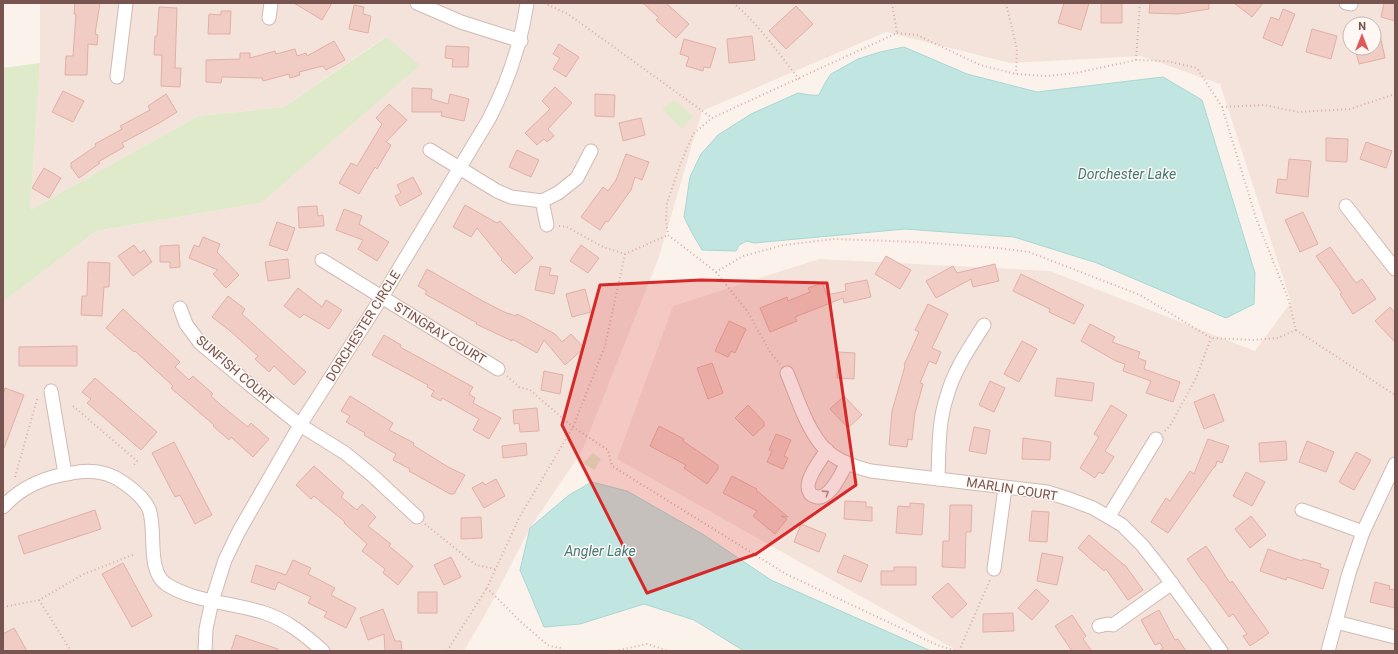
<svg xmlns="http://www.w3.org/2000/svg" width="1398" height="654" viewBox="0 0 1398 654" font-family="Roboto,sans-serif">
<rect width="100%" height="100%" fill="#fcf2ec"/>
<path fill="#f4e3db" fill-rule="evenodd" d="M40 3H1395V651H958L617 459 673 306 819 259 1050 271 1255 351 1291 302 1220 84 1141 56 1010 63 886 32 702 111 659 257 582 451 530 528 485 615 464 651H3L4 301 96 231 261 203 385 37 284 107 198 116 30 210 40 63ZM1350 24H1374V48H1350Z"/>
<g fill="#dfeaca">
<path d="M386 37 420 65 261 203 96 231 3 302V68L40 63 30 210 198 116 284 107Z"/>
<path d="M674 100 693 116 682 129 662 109Z"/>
<path d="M593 453 601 459 594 470 583 463Z"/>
</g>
<g fill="#c1e6e2" stroke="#a7d7d3">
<path d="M904 47 967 74 1037 92 1163 77 1202 100 1255 273 1254 304 1226 318 1097 263 1014 237 905 229 754 243 747 241 739 245 736 251 702 250 692 233 684 217 690 177 701 154 718 135 751 114 798 93C806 94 811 96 819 95L825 83 831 74 858 59 880 52Z"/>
<path d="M592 482 627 491 704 535 771 580 931 651H744L694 620 644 604 580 624 544 627 520 570 530 528 569 495Z"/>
</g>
<g fill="#f0ccc5" stroke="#e2afa6">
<path d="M75 3H100L95 34 98 35 97 45 88 44 87 75H65L66 56H73L76 14H74Z"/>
<path d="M294 3H332L322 20Z"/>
<path d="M643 3H666L689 24 676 38 656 20 659 18Z"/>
<path d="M1064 3H1089L1081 30 1058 23Z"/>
<rect x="1101" y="3" width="21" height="20"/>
<path d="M1150 3H1209V9L1178 14 1149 13Z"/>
<path d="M1234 3H1263L1252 17Z"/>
<path d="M1384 3H1395V21L1381 17Z"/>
<path d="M354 5 364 7 363 14 371 16 368 33 349 29Z"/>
<path d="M796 6 813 24 786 49 769 31Z"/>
<path d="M159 7 177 8 175 68H181L180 87 161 86 162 55H154L155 36H157Z"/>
<path d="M1283 9 1295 14 1282 46 1263 38 1271 17 1279 20Z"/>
<path d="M221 11H231L230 34H208L209 14 221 15Z"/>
<path d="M1378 26 1385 58 1359 64 1355 48H1374V27Z"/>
<path d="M1312 29 1337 36 1331 59 1306 52Z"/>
<path d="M752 36 755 60 729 63 727 39Z"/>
<path d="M684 39 716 48 710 68 704 67 703 71 686 66 689 57 680 54Z"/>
<path d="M334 41 345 60 326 70 323 66 299 72 300 75 290 78 289 74 263 81 262 78 222 77 221 83 206 82V60L240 59V53H250V58L275 51 276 54 295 49 297 56 306 53 307 56Z"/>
<path d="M559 44 579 57 566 77 553 69 560 58 553 54Z"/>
<path d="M446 46 469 47 468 67H452L453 59 445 58Z"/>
<path d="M555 87 572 103 548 129 554 136 547 142 544 139 537 145 525 133 550 109 542 101Z"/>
<path d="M412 88 432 89 431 99 448 104 450 94 469 99 464 121 441 116 442 112H412Z"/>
<path d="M63 91 84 101 73 122 52 112Z"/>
<path d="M166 94 177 112 161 122 122 143 124 147 98 162 100 163 79 178 71 167V163L96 146 95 144 122 129 120 126 150 110 148 106Z"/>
<path d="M595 94 615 95 614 117 595 116Z"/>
<path d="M389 104 407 120 386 142 391 145 377 169 375 167 359 194 339 183 351 163 357 166 382 124 376 118Z"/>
<path d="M641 118 645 135 623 141 619 123Z"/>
<path d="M1326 138 1348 139 1347 162 1326 161Z"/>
<path d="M1366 142 1392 151 1386 168 1360 159Z"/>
<path d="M517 150 539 160 531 177 509 167Z"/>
<path d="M626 154 649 162 642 180 635 177 631 190 608 222 606 221 600 230 581 217 603 187 608 191 616 180Z"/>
<path d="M1289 159 1311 161 1308 197 1276 193 1278 179 1287 180Z"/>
<path d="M44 168 61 178 49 198 32 188Z"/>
<path d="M413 177 422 194 400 206 395 196 401 193 397 185Z"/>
<path d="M465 205 497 223 500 221 533 258 515 274 501 260 502 259 477 228 471 237 453 227Z"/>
<path d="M317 206 318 216 323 215 324 226 299 228 298 207Z"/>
<path d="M344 209 362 216 359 224 389 242 377 261 358 249 363 240 336 230Z"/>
<path d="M1303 212 1318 244 1300 252 1285 220Z"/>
<path d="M277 222 295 228 287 251 269 245Z"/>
<path d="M203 237 220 244 217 252 239 275 226 288 213 274 218 270 189 258 194 245 199 247Z"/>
<path d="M134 245 140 253 144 250 152 262 133 276 118 256Z"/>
<path d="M179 245 180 267 170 268V262H160V246Z"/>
<path d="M581 245 599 258 588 273 570 261Z"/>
<path d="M1330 247 1356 283 1362 279 1376 299 1353 314 1340 294 1342 293 1316 256Z"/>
<path d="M886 256 911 270 900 289 875 274Z"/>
<path d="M288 259 290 278 268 281 265 262Z"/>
<path d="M88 262 110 263 109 287H104L102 316 81 315 82 296H87Z"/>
<path d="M995 264 999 281 973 287 971 279 936 298 926 281 953 266 957 273Z"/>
<path d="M540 266 551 268 549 275 558 276 554 294 535 290Z"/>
<path d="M427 269 479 299 504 312 516 316 517 314 527 319 555 334 562 342 571 334 584 348 565 365 544 340 537 353 512 339V341L476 324 477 323 425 294 427 291 418 286Z"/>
<path d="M1021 274 1084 305 1074 324 1049 312 1050 309 1013 291Z"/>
<path d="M867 280 871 297 844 303 843 298 795 317 797 321 770 332 760 308 787 297 788 301 810 292 808 288 822 283 827 295 846 291 845 284Z"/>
<path d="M298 288 322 307 326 300 342 310 329 329 304 314 300 318 284 306Z"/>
<path d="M585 289 591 312 572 317 566 294Z"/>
<path d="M228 296 245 309 242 314 306 372 294 385 274 366 269 372 255 359 258 356 229 330 212 317Z"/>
<path d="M928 304 948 314 932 348 941 352 936 364 929 361 920 383 923 384 915 413 912 440 908 439 907 447 889 445 892 411 905 366 904 365 919 332 915 330Z"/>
<path d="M1390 307 1395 313V342L1375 321Z"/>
<path d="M123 309 180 362 175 367 189 380 193 376 213 394 211 396 222 406 248 427 251 423 269 439 253 457 231 437 229 440 213 426 214 425 171 388 173 386 135 351 134 352 106 328Z"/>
<path d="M729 321 746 329 735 353 731 351 728 357 715 351Z"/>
<path d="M1090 324 1115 337 1112 342 1140 352 1138 358 1146 361 1144 369 1180 382 1173 402 1146 393 1151 381 1123 371 1125 364 1116 361 1081 341Z"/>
<path d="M384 335 401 345 400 347 473 387 469 394 475 398 473 403 501 418 489 439 473 430 479 419 442 398 441 401 431 396 434 391 427 387 428 385 372 355Z"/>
<path d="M1022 341 1037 349 1019 382 1004 374Z"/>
<path d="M77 346V366H19V347Z"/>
<path d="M838 352 855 353 854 379 837 378Z"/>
<path d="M712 363 723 393 708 399 697 368Z"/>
<path d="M544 371 563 375 560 394 541 390Z"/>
<path d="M95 378 157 432 141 450 87 403 91 399 82 392Z"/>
<path d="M1057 378 1094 383 1092 401 1055 396Z"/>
<path d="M990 381 1005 388 994 412 979 405Z"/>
<path d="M5 388 24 395 4 448H3V394Z"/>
<path d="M1214 394 1224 421 1204 429 1194 402Z"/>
<path d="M350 396 393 423 389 430 414 443 413 445 448 467 465 475 454 494H450L409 471 410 469 393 460 396 454 364 435 365 433 346 422 350 416 341 411Z"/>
<path d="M844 396 862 415 848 428 830 409Z"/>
<path d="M748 405 764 422V426L753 436 735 418Z"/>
<path d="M1111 405 1127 415 1105 451 1114 457 1103 474 1099 472 1095 478 1080 468 1099 437 1094 434Z"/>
<path d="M537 408 539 431 520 432 519 423 514 424 513 410Z"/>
<path d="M659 426 684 439 683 441 718 465V469L707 484 684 468 686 465 650 446Z"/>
<path d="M974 427 990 430 986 454 969 451Z"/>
<path d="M776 434 791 440 784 456 788 458 783 469 767 462 772 451 769 450Z"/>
<path d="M1023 438 1051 442 1050 460 1022 459Z"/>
<path d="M1208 439 1229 446 1222 463 1217 461 1215 467H1214L1168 533 1151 522 1166 498 1170 501 1190 471 1194 474Z"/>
<path d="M1286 441 1287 460 1260 462 1259 443Z"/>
<path d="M1307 441 1334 452 1326 472 1299 462Z"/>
<path d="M174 442 212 515 195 524 180 495 175 497 152 453Z"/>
<path d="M526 443 527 455 503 458 502 446Z"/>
<path d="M1356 452 1371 460 1354 490 1339 482Z"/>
<path d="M314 466 344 493 341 497 357 510 362 504 376 517 368 526 391 544 389 546 413 566 398 585 383 573 385 569 362 551 367 544 344 523 345 522 314 496 311 499 296 485Z"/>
<path d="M1246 472 1265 482 1252 506 1233 496Z"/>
<path d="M732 476 757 489 756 490 788 517 781 516 787 519 775 534 753 516 757 511 723 493Z"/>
<path d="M496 479 505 496 484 508 472 488 483 482 485 485Z"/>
<path d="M845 501 866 502V507H872V521L844 519Z"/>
<path d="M910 503 924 504 922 535 896 533 898 506 910 507Z"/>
<path d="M950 505H972L971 532H966L965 568 942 567 943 541H949Z"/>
<path d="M95 510 101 529 24 554 18 536Z"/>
<path d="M1032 511 1049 512 1047 542 1029 541Z"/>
<path d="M1251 516 1266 535 1250 548 1235 529Z"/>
<path d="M481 517 482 538 461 539V518Z"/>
<path d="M801 524 826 534 819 552 794 542Z"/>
<path d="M1089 535 1124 565H1125L1143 590 1128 600 1106 569 1104 571 1078 548Z"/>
<path d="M1206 546 1230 583 1232 581 1269 633 1250 646 1243 636 1247 634 1233 614 1229 617 1203 581H1202L1187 559Z"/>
<path d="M1268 549 1302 561 1303 559 1321 564 1320 567 1329 570 1323 589 1287 577 1286 580 1260 571Z"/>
<path d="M1042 553 1063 557 1057 585 1037 581Z"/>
<path d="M844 555 868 565 861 582 837 572Z"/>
<path d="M451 557 461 577 444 585 434 565Z"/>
<path d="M293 560 311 568 308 574 335 588 331 595 356 608 346 628 324 617 327 612 308 603 311 597 278 582 275 590 251 582 256 565 286 575Z"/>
<path d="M123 563 152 616 132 627 102 574Z"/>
<path d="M894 567H916V585H881V571H894Z"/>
<path d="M1375 582 1390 586 1389 589 1395 590V608L1370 602Z"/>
<path d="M948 583 967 604 952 618 932 597Z"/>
<path d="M1036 589 1049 601 1032 620 1018 608Z"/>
<rect x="418" y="592" width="19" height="21"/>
<path d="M383 609 395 641H401L402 651H385L384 634 368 640 360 618Z"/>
<path d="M1159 610 1175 640 1178 639 1186 651H1159L1163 648 1160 643 1155 645 1141 620Z"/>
<path d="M1013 613 1014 631 983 632V614Z"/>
<path d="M1072 615 1086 636 1083 639 1092 651H1072L1055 626Z"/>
<path d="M14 628 27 651H3V634Z"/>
<path d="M236 635 278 649V651H231Z"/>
</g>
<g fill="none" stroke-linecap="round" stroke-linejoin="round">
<g stroke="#d1bab4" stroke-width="15">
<g id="minor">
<path d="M417 3 461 22 521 41"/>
<path d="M1346 3 1351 4"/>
<path d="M269 18 271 3"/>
<path d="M117 77 126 3"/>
<path d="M430 150 497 191 511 197 542 201 558 193 577 178 591 151"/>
<path d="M542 201 547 225"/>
<path d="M1346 206 1395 269"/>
<path d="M322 260 498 369"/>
<path d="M180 308 186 324 200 343 249 384 300 425 345 453 373 476 417 517"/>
<path d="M787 373C797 397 807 431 826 450 838 461 855 467 871 471L1047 492 1072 500 1093 508 1122 525 1142 545 1161 569 1221 651"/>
<path d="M51 391 65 474"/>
<path d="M827 450C820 461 809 474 808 486 808 490 810 495 814 496 829 503 841 473 847 463"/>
<path d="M938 479C939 451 938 422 947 396 954 370 970 347 984 325"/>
<path d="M3 507C22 486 45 477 72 473 91 469 109 472 124 483 134 490 144 498 149 509 157 530 146 570 166 584 193 602 235 603 265 613 288 621 305 635 323 651"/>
<path d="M1302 510 1363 532"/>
<path d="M1109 516 1156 439"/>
<path d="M994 569 1005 488"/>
<path d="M1336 622 1395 637"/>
<path d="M1099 626 1108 624 1113 625 1172 583"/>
<path d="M205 651 206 629 212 601 225 560 239 531 300 425 382 297 489 119C508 82 521 44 527 3"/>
<path d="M1328 651 1349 573 1363 532 1395 464"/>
</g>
</g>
<g stroke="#d6aea7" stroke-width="2" stroke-dasharray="1 3" stroke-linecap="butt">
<path d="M544 3 568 14 712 118"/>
<path d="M733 3C757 22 779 54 799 79"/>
<path d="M892 3 897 33"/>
<path d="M1006 3 1017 49 1016 74"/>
<path d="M897 33 917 35 980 65 1016 74 1046 76 1076 73 1136 60 1167 61 1197 68 1222 107 1256 218 1289 301 1296 330 1278 338 1253 340 1211 338 1140 295 1029 252 998 248 917 242 834 239 784 245 743 256 716 272 668 235 666 220 667 203 680 165 693 134 712 118Z"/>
<path d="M1136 60 1140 3"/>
<path d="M1222 107 1264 105 1298 112 1350 109 1395 94"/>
<path d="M559 226 567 227 603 247 625 254 668 235"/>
<path d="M716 272 748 312 770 352 780 364"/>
<path d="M1296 330 1395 395"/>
<path d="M507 376 519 387 530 390 573 427 608 450 612 466 786 574 937 645 957 651"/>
<path d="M73 406 137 461 133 466"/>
<path d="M1165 431 1170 426 1196 378 1211 338"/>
<path d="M15 477 38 396"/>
<path d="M425 524 476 565 495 569"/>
<path d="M39 600 71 651"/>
<path d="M3 607 39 600 84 574 135 554"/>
<path d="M447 651 487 588"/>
<path d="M563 651 561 648 549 646 521 622 487 588 519 518 573 427 605 346 625 254"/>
<path d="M615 651 647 644 669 651"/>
<path d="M959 651 990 580"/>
</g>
<use href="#minor" stroke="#fff" stroke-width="13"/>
</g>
<defs><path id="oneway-chevron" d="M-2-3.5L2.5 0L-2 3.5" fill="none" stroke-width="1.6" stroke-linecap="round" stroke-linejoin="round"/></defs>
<use stroke="#ad9895" href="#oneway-chevron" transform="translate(826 493) rotate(-33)"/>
<path fill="#d62828" fill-opacity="0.2" stroke="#d62828" stroke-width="3" stroke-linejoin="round" d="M701 280 827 283 856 485 756 554 647 593 562 425 600 285Z"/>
<g text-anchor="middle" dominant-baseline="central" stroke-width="3" stroke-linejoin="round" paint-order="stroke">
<g font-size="13" fill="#77544f" stroke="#fef7f3">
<text transform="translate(363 326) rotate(-58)">DORCHESTER CIRCLE</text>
<text transform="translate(440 333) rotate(32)">STINGRAY COURT</text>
<text transform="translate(235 370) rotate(41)">SUNFISH COURT</text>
<text transform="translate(1012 489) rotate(9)">MARLIN COURT</text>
</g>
<g font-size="14" font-style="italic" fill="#427b77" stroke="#fef7f3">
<text x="1127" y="174">Dorchester Lake</text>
<text x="600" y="551">Angler Lake</text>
</g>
</g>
<rect width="1398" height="654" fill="none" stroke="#77544f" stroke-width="8"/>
<g transform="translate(1362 36)"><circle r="19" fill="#fef7f3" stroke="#c8b6b1"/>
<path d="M0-3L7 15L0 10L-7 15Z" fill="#df585a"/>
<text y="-6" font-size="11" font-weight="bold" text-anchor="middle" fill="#77544f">N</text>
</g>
</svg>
